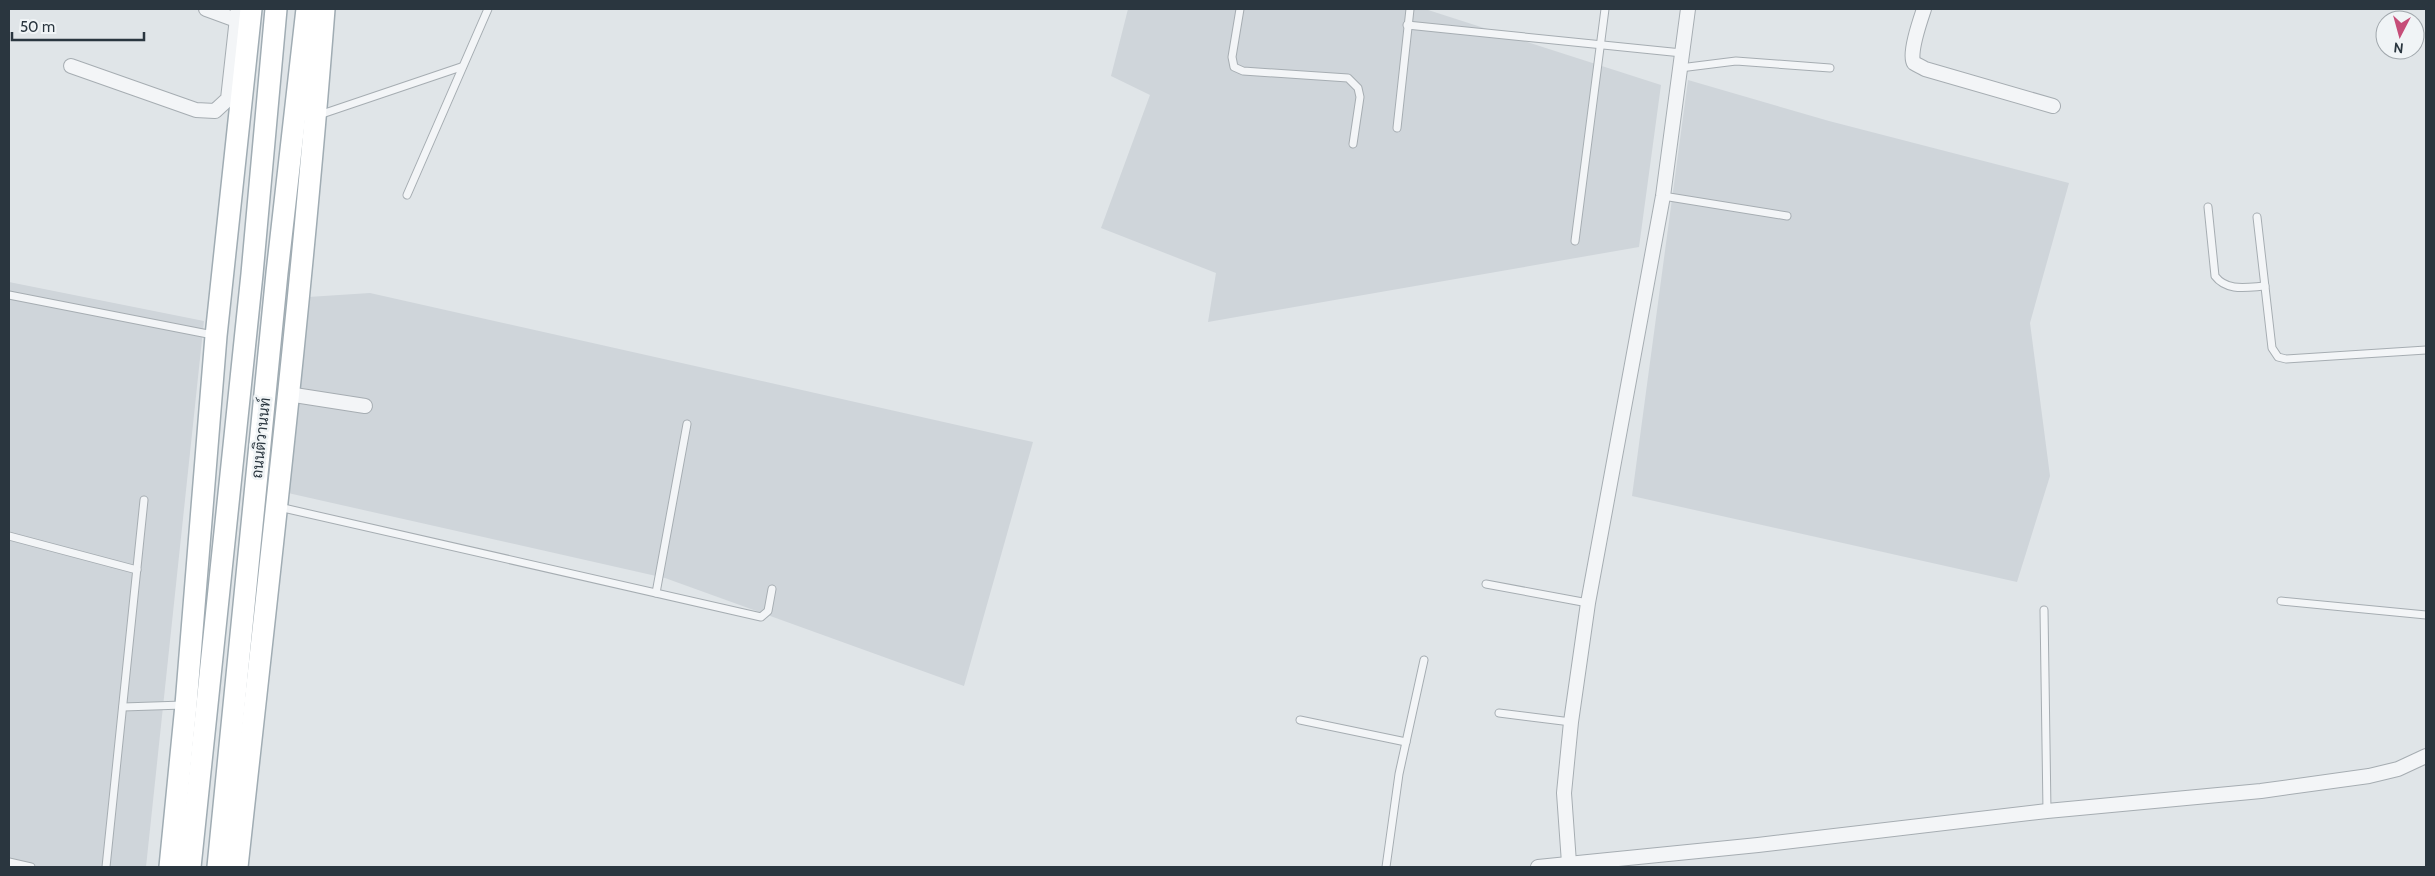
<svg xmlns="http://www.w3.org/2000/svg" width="2435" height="876" viewBox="0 0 2435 876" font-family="Cabin,Sarabun,sans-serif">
<rect width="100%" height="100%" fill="#e0e5e8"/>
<g fill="#cfd5da">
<path d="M1128 9H1425L1661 85 1639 247 1208 322 1216 273 1101 228 1150 95 1111 76Z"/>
<path d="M1688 80 1829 121 2069 183 2030 323 2050 476 2017 582 1632 496Z"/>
<path d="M9 282 204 321 146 867H9Z"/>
<path d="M370 293 1033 442 964 686 665 578 288 493 308 297Z"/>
</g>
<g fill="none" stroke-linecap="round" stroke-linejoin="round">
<g stroke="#a6adb2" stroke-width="9">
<g id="service">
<path d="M1240 9 1232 57 1234 67 1243 71 1348 78 1358 88 1360 97 1353 144"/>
<path d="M1407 25 1682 53"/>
<path d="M1680 68 1736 61 1830 68"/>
<path d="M319 115 461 67"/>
<path d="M1397 128 1410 9"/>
<path d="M407 195 488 9"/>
<path d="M1663 196 1787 216"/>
<path d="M2208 207 2215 276C2227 292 2248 287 2265 286"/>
<path d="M2257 217 2272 348 2278 357 2286 359 2426 350"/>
<path d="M1575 241 1605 9"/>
<path d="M9 295 213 335"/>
<path d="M279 507 761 617 768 611 772 589"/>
<path d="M9 536 137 570"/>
<path d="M1486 584 1588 603"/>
<path d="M656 593 687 424"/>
<path d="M2281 601 2426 615"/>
<path d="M2044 610 2047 811"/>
<path d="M123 707 183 705"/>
<path d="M1499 713 1571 722"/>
<path d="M1300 720 1406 742"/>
<path d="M9 862 31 867"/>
<path d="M106 867 144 500"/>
<path d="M1386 867 1399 774 1424 660"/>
</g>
</g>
<g stroke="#a6adb2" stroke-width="16">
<g id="minor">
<path d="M206 9 236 20"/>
<path d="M1924 9C1921 18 1908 55 1914 63 1917 65 1922 67 1925 69L2053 106"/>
<path d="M71 66 196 110 215 111 228 99 238 9"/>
<path d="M288 394 365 406"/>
<path d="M1569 863 1564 793 1571 722 1588 603 1663 196 1688 9"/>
<path d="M1538 867 1758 845 2047 811 2261 791 2369 776 2398 769 2426 756"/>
</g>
</g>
<g stroke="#a0acb3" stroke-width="24">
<g id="primary">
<path d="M170 867 186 705 216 336 251 9"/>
<path d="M190 867 252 274 276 9"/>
<path d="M218 867 277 273 307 9"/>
<path d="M237 867C268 581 302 296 324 9"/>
</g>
</g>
<use href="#service" stroke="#f3f5f7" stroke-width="7"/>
<use href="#minor" stroke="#f3f5f7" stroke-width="14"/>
<use href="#primary" stroke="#fff" stroke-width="21"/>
</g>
<g text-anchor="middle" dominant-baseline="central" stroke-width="5" stroke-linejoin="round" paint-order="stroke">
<g font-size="15" fill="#2a363f" stroke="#f0f4f6">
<text transform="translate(261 438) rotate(-84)">ถนนติวานนท์</text>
</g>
</g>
<rect width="2435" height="876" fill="none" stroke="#2a363f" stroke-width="20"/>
<g transform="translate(2400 35) rotate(186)"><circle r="24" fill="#f0f4f6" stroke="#a1a8ad"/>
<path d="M0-4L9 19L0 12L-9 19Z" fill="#c64d78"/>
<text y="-8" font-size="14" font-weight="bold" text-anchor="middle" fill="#2a363f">N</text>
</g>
<path d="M12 32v8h132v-8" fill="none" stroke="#2a363f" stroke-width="2.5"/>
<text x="20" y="32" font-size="15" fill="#2a363f" stroke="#f0f4f6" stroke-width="4" paint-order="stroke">50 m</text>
</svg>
